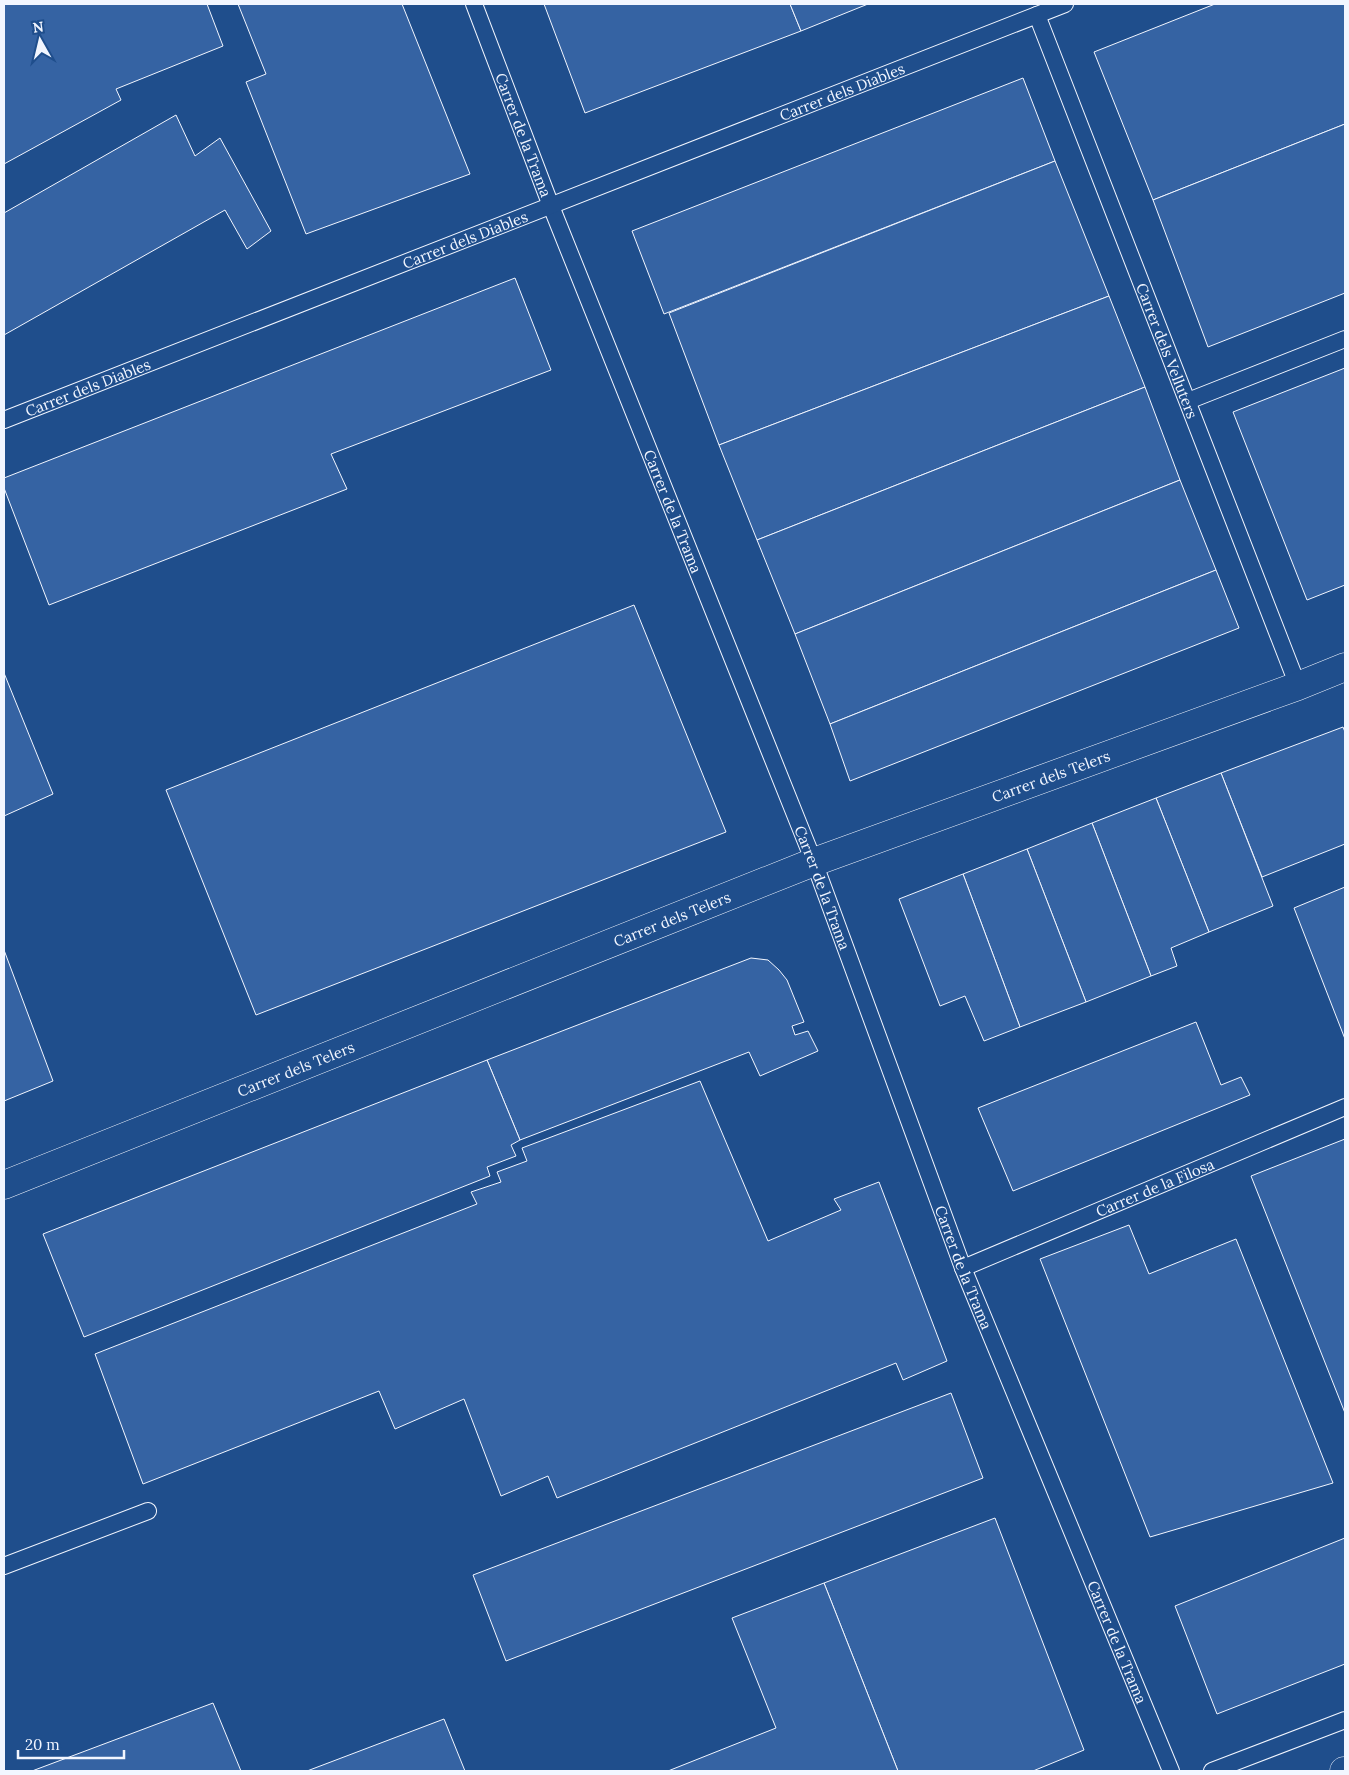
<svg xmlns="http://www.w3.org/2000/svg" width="1349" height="1775" viewBox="0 0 1349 1775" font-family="Lora,serif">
<rect width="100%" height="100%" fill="#1f4e8c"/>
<g fill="#3563a3" stroke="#f2f6ff">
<path d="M4 4H207L223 46 116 89 121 100 4 164Z"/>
<path d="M238 4H402L470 174 306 234 246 82 266 74Z"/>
<path d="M544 4H790L801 31 585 113Z"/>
<path d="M790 4H868L801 31Z"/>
<path d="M1215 4H1345V124L1153 200 1094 52Z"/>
<path d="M1023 78 1055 161 664 314 632 231Z"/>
<path d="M176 115 195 156 220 138 271 231 247 249 225 210 4 335V213Z"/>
<path d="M1345 124V293L1208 347 1153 200Z"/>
<path d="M1055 161 1109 296 719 445 669 313Z"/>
<path d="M515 278 551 370 331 454 347 489 49 605 4 488V478Z"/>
<path d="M1109 296 1145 387 757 540 719 445Z"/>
<path d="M1345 368V585L1307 600 1233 412Z"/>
<path d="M1145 387 1180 480 795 634 757 540Z"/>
<path d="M1180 480 1216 570 830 724 795 634Z"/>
<path d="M1216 570 1239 628 850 781 830 724Z"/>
<path d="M634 605 726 832 256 1015 166 790Z"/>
<path d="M4 673 53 794 4 816Z"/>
<path d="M1343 727 1345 732V844L1262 877 1221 773Z"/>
<path d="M1221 773 1273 906 1209 932 1156 798Z"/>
<path d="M1156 798 1209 932 1171 948 1177 966 1151 976 1092 823Z"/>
<path d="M1092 823 1151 976 1086 1002 1027 849Z"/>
<path d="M1027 849 1086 1002 1020 1027 963 874Z"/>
<path d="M963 874 1020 1027 984 1041 965 996 940 1006 899 899Z"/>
<path d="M1345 887V1039L1294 908Z"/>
<path d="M4 950 53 1081 4 1101Z"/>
<path d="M751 958 768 960 779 970 787 980 804 1022 792 1026 795 1035 808 1031 818 1051 760 1076 749 1052 520 1140 487 1060Z"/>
<path d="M1196 1022 1221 1085 1241 1077 1250 1095 1013 1191 978 1108Z"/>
<path d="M487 1060 520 1140 511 1145 516 1156 487 1167 490 1176 84 1337 43 1234Z"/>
<path d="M700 1081 768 1241 841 1210 834 1199 879 1182 947 1361 903 1380 896 1363 557 1498 548 1476 501 1496 464 1399 395 1429 379 1391 143 1484 95 1354 477 1204 471 1192 501 1182 497 1172 527 1161 522 1148Z"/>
<path d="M1345 1139V1413L1251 1176Z"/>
<path d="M1129 1225 1149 1274 1236 1239 1333 1483 1150 1537 1040 1259Z"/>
<path d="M951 1393 983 1478 506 1661 473 1575Z"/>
<path d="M995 1518 1084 1750 1033 1771H898L824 1583Z"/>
<path d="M1345 1538V1664L1217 1714 1175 1606Z"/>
<path d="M824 1583 898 1771H668L776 1728 732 1618Z"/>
<path d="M213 1703 241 1771H32Z"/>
<path d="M444 1719 465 1771H307Z"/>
</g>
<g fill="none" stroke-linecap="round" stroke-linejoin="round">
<g stroke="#f2f6ff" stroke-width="18">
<g id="lane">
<path id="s1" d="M474 4 551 206 814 862 963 1268 1171 1771"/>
<path id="s2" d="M1037 15 1298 686"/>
<path d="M1188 401 1345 339"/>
<path id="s3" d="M4 420 1065 4"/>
<path id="s4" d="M963 1268 1345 1107"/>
<path d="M4 1566 148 1511"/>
<path d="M1212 1771 1345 1720"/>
</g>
</g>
<g stroke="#f2f6ff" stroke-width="29">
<g id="street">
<path id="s5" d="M4 1185 814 862 1298 686 1345 667"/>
</g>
</g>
<g stroke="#f2f6ff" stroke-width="29">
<path id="secondary" d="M1344 1771H1345"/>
</g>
<use href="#lane" stroke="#1f4e8c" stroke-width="16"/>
<use href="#street" stroke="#1f4e8c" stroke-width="28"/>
<use href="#secondary" stroke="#1f4e8c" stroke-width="28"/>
</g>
<g text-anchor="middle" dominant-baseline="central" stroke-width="4" stroke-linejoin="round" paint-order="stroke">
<g font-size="15" fill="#f2f6ff" stroke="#1f4e8c">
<text stroke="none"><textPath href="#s3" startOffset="900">Carrer dels Diables</textPath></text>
<text stroke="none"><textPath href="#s1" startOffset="140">Carrer de la Trama</textPath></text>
<text stroke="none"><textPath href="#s3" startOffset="495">Carrer dels Diables</textPath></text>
<text stroke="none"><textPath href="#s2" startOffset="360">Carrer dels Velluters</textPath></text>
<text stroke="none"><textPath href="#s3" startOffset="90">Carrer dels Diables</textPath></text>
<text stroke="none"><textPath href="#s1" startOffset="545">Carrer de la Trama</textPath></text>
<text stroke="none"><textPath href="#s5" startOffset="1124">Carrer dels Telers</textPath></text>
<text stroke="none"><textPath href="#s1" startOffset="950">Carrer de la Trama</textPath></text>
<text stroke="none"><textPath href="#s5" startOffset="719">Carrer dels Telers</textPath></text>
<text stroke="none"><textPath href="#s5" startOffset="314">Carrer dels Telers</textPath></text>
<text stroke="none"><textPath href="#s4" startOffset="208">Carrer de la Filosa</textPath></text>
<text stroke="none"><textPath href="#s1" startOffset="1355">Carrer de la Trama</textPath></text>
<text stroke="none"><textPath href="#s1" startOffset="1760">Carrer de la Trama</textPath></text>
</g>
</g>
<rect width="1349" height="1775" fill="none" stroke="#f2f6ff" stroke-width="10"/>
<g transform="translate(40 40) rotate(352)" stroke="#1f4e8c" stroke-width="4" paint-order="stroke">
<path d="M0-4L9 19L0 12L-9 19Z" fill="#f2f6ff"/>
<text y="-8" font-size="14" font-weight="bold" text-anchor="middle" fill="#f2f6ff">N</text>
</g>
<path d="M18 1750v8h106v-8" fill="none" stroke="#f2f6ff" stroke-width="2.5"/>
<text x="25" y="1750" font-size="15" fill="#f2f6ff" stroke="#1f4e8c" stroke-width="4" paint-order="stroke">20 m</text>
</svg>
